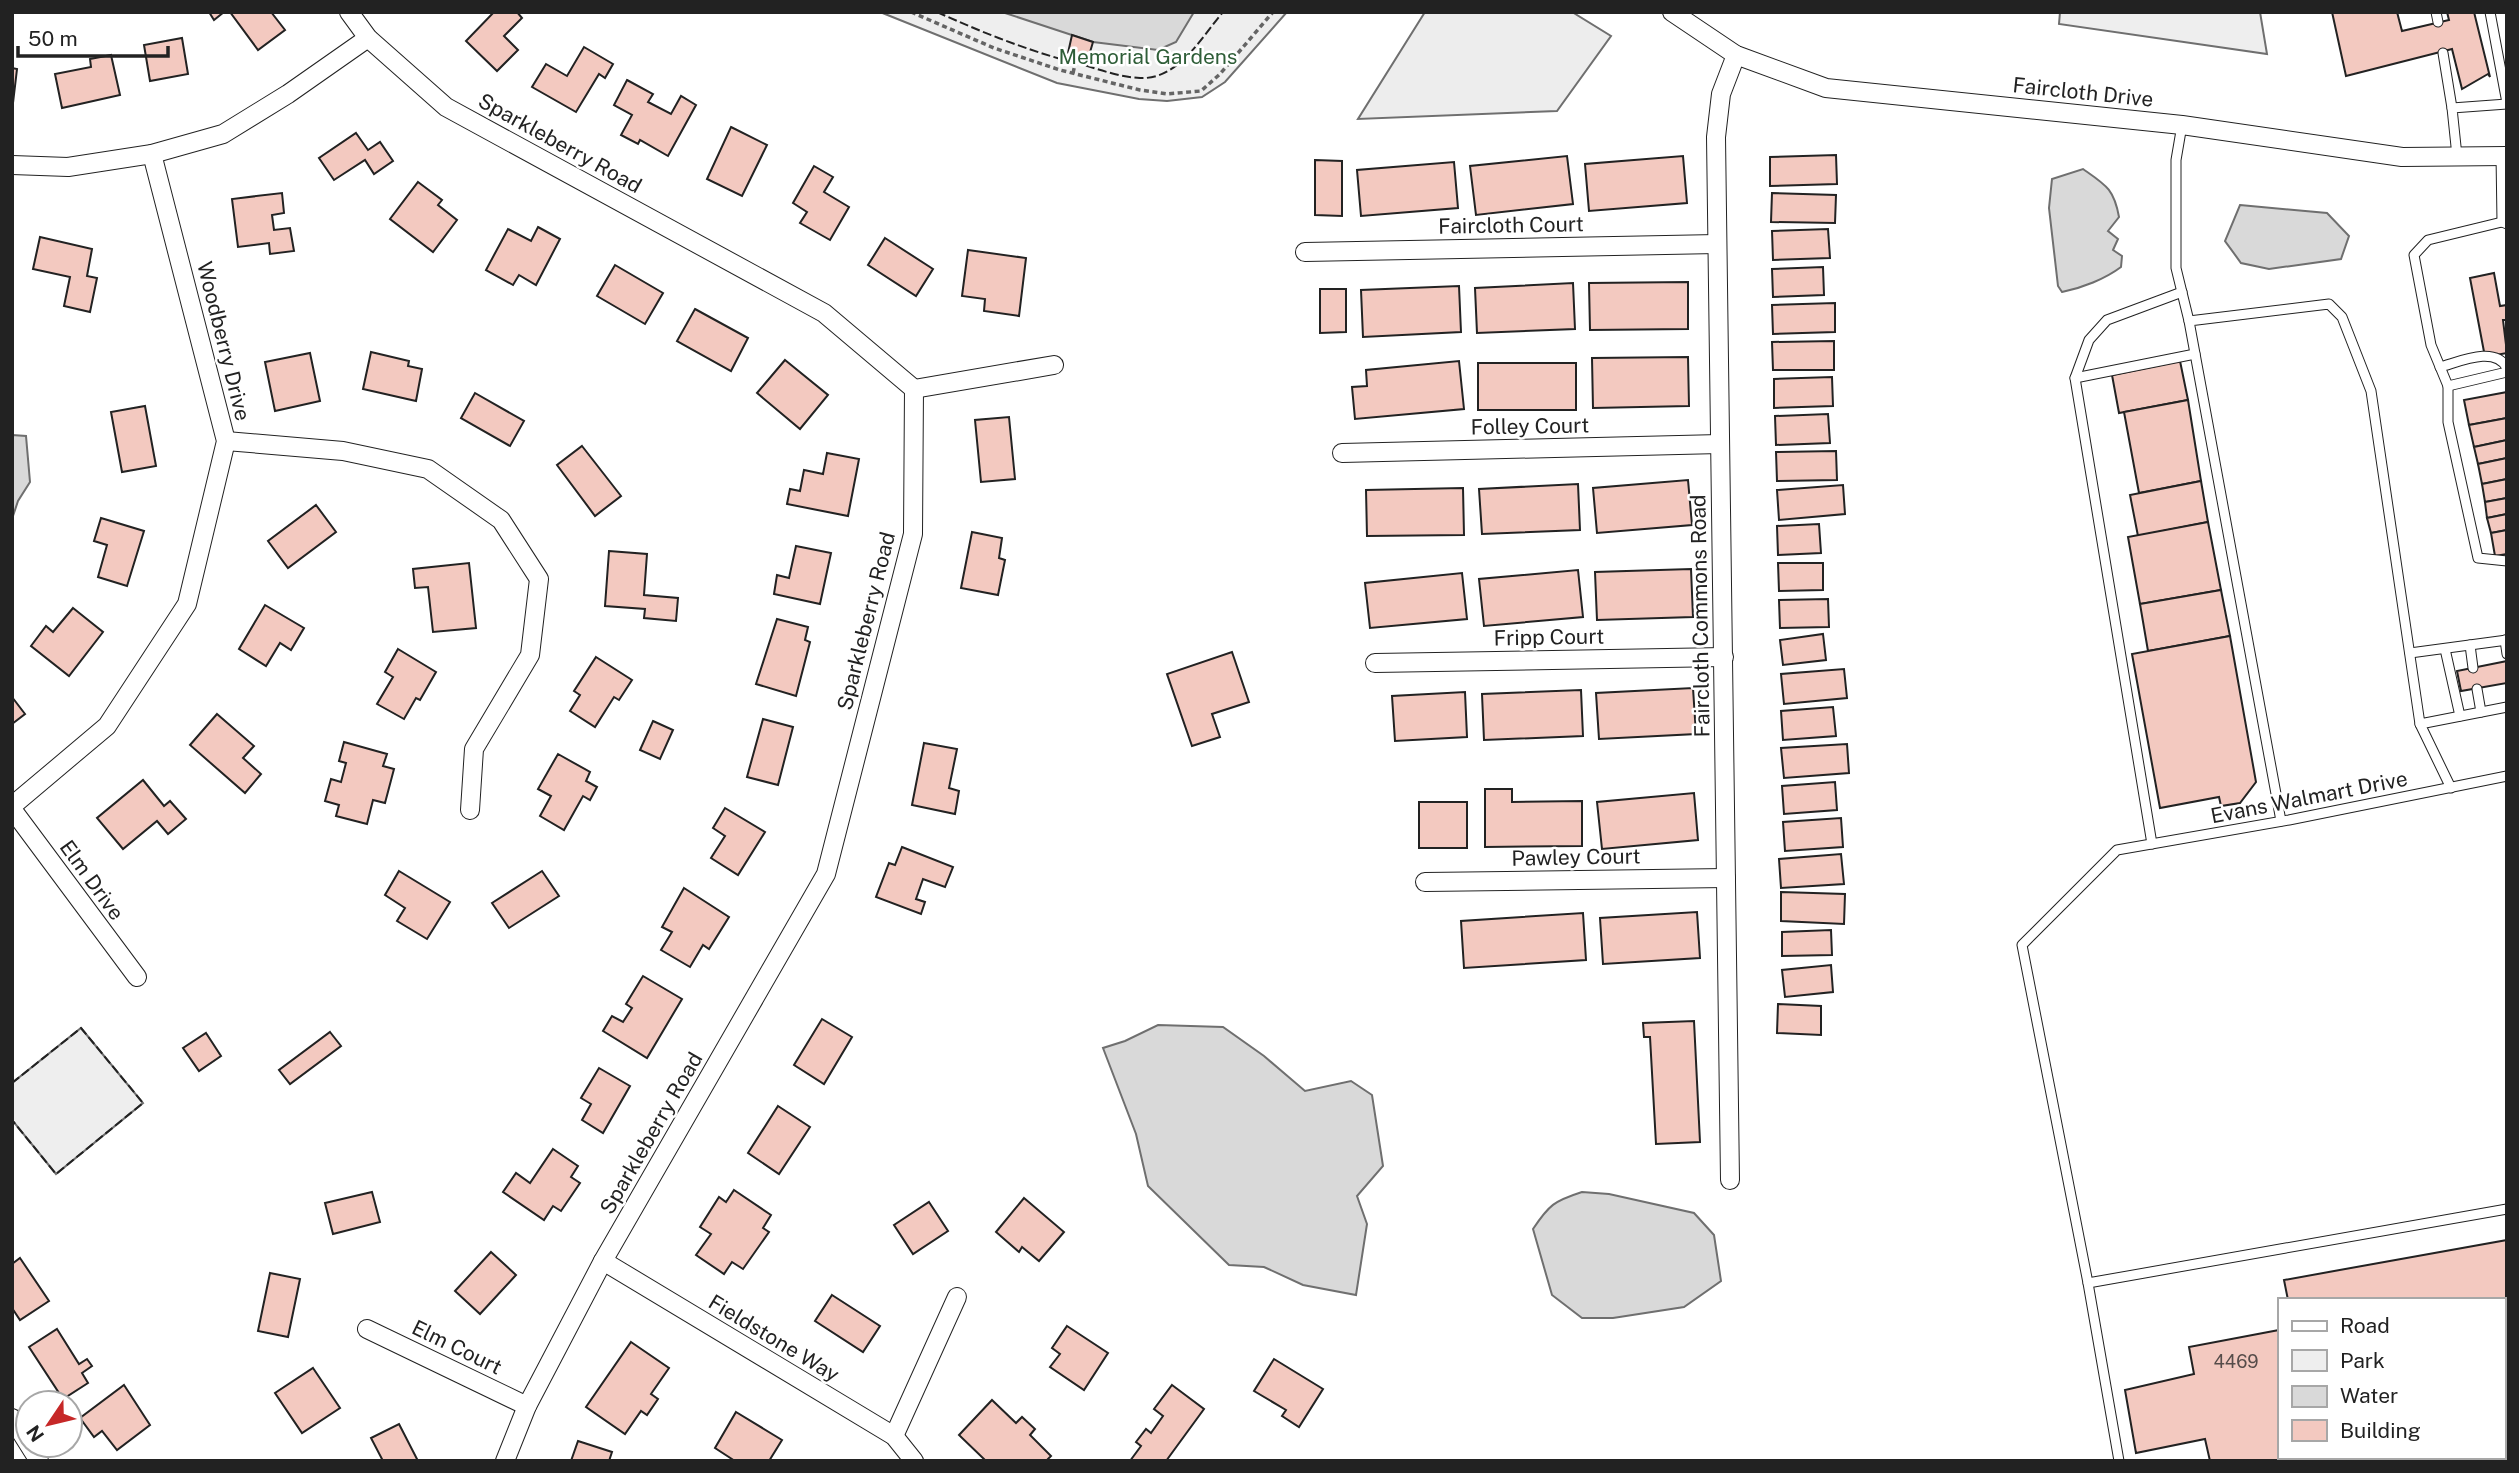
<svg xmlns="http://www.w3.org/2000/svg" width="2519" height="1473" viewBox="0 0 2519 1473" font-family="'Public Sans',sans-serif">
<rect width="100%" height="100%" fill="#fff"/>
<g fill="#eee" stroke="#6f6f6f" stroke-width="2">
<path d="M880 12H1287L1225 82 1202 97 1167 101 1139 99 1057 83Z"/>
<path d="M2060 12H2260L2267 54 2059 24Z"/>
<path d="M81 1028 143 1103 56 1174 12 1120V1083Z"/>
</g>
<path fill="#ededed" stroke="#6f6f6f" stroke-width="2" d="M1425 12H1572L1611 36 1557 111 1358 119Z"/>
<g fill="#d9d9d9" stroke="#6f6f6f" stroke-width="2">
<path d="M1002 12H1194L1176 42 1158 50 1093 42Z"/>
<path d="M2083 169C2106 185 2114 189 2119 217L2108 231 2118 239 2113 250 2122 256 2121 267C2105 279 2082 288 2062 292L2058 286 2049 208 2052 179Z"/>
<path d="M2240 205 2327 213 2349 236 2341 259 2269 269 2241 263 2225 241Z"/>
<path d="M12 435 26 436 30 482 18 501 12 519Z"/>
<path d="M1158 1025 1223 1027 1264 1056 1305 1091 1351 1081 1372 1095 1383 1166 1357 1196 1367 1224 1356 1295 1303 1285 1264 1267 1229 1265 1148 1186 1136 1134 1103 1048 1125 1041Z"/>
<path d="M1582 1192 1609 1194 1694 1213 1714 1235 1721 1281 1684 1307 1613 1318H1582L1552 1295 1533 1229C1549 1205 1554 1201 1582 1192Z"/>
</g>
<g fill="#f3c9c0" stroke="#222" stroke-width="2">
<path d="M209 12H224L214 20Z"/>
<path d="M230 12H271L285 30 258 50Z"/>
<path d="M494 12H517L522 18 504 36 518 50 497 71 466 41Z"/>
<path d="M2332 12H2397L2402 31 2449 20 2447 12H2474L2490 77 2488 74 2462 89 2452 49 2346 76Z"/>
<path d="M1072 35 1093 42 1088 59 1068 53Z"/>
<path d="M182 38 188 74 150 81 144 45Z"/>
<path d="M584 47 613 64 605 78 599 74 576 112 532 87 546 64 567 76Z"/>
<path d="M111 55 120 95 62 108 55 74 91 67 90 59Z"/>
<path d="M12 68 17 69 13 103H12Z"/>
<path d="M627 80 653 94 648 102 671 114 681 96 696 105 668 156 640 140 638 144 621 135 632 115 614 105Z"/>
<path d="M731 127 767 145 742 196 707 179Z"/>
<path d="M356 133 368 150 380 142 393 161 374 174 365 160 334 180 319 158Z"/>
<path d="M1836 155 1837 184 1770 186V157Z"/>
<path d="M1567 156 1573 204 1476 215 1470 166Z"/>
<path d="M1683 156 1687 203 1589 211 1585 164Z"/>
<path d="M1315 160 1342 161V216L1315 215Z"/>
<path d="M1454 162 1458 208 1361 216 1357 170Z"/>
<path d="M814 166 833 177 824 192 849 207 830 240 800 223 807 212 793 203Z"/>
<path d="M418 182 442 200 438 205 457 220 433 252 390 219Z"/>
<path d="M282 193 284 213 272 215 274 230 290 228 294 251 270 254 269 243 238 247 232 199Z"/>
<path d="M1772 193 1836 195 1835 223 1771 222Z"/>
<path d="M538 227 560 239 536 285 519 275 513 285 486 270 508 229 531 241Z"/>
<path d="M1828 229 1830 258 1773 260 1772 231Z"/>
<path d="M40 237 92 249 87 276 97 278 90 312 64 306 70 277 33 269Z"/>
<path d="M885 238 933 269 916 296 868 265Z"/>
<path d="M968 250 1026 258 1019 316 984 311 985 299 962 296Z"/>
<path d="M615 265 663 293 645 324 597 296Z"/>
<path d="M1823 267 1824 295 1773 297 1772 269Z"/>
<path d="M2494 273 2500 306 2507 305V320H2503L2507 353 2485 357 2470 278Z"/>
<path d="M1688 282V329L1590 330 1589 283Z"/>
<path d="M1573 283 1575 329 1477 333 1475 288Z"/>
<path d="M1459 286 1461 332 1363 337 1361 290Z"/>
<path d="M1320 289H1346V332L1320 333Z"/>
<path d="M1835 303V332L1773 334 1772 305Z"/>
<path d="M695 309 748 338 731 371 677 341Z"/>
<path d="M1834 341V370H1773L1772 342Z"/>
<path d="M371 352 409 361 408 366 422 369 416 401 363 389Z"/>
<path d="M310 353 320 401 275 411 265 362Z"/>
<path d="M1688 357 1689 406 1593 408 1592 358Z"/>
<path d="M785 360 828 395 800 429 757 393Z"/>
<path d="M1459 361 1464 409 1355 419 1352 387 1367 386 1366 370Z"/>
<path d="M2180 361 2188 400 2119 413 2112 375Z"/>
<rect x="1478" y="363" width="98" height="47"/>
<path d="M1832 377 1833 406 1774 408V379Z"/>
<path d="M2507 392V418L2469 425 2464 400Z"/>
<path d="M475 393 524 421 510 446 461 418Z"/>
<path d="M2188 400 2201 481 2139 493 2124 412Z"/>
<path d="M145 406 156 466 122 472 111 412Z"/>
<path d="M1828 414 1830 443 1776 445 1775 416Z"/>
<path d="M1009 417 1015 479 981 482 975 420Z"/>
<path d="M2507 418V440L2474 447 2469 425Z"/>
<path d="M2507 440V458L2478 464 2474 447Z"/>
<path d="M582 446 621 496 595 516 557 465Z"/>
<path d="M1836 451 1837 480 1777 481 1776 452Z"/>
<path d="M827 453 859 459 848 516 787 504 790 489 800 491 804 470 823 474Z"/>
<path d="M2507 458V479L2482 484 2478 464Z"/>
<path d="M2507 479V498L2485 502 2482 484Z"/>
<path d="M1688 480 1692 525 1597 533 1593 488Z"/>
<path d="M2201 481 2208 522 2138 536 2130 495Z"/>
<path d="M1578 484 1580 530 1482 534 1479 489Z"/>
<path d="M1843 485 1845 514 1779 520 1777 490Z"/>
<path d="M1463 488 1464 535 1367 536 1366 490Z"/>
<path d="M2507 498V514L2487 518 2485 502Z"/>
<path d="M316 505 336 532 288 568 268 541Z"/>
<path d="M2507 514V530L2491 533 2487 518Z"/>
<path d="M101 518 144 531 127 586 98 577 107 545 94 541Z"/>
<path d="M2208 522 2221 590 2140 604 2128 537Z"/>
<path d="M1819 524 1821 553 1778 555 1777 526Z"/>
<path d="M2507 530V554L2495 556 2491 533Z"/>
<path d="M972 532 1002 538 999 558 1005 560 998 595 961 588Z"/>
<path d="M796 546 831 553 820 604 774 594 777 575 789 578Z"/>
<path d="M609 551 647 554 644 595 678 598 676 621 644 618 645 609 605 606Z"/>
<path d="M469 563 476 628 433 632 428 587 415 588 413 569Z"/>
<path d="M1778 563H1823V590L1779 591Z"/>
<path d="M1691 569 1693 617 1597 620 1595 572Z"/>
<path d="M1578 570 1583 617 1484 626 1479 579Z"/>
<path d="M1462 573 1467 619 1370 628 1365 583Z"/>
<path d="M2221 590 2230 636 2148 651 2140 604Z"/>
<path d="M1828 599 1829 627 1780 628 1779 600Z"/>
<path d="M265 605 304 628 291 650 280 643 266 666 239 649Z"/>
<path d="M73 608 103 632 69 676 31 646 46 626 53 632Z"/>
<path d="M777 619 808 627 805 640 810 642 796 696 756 684Z"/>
<path d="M1823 634 1826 660 1783 665 1780 640Z"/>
<path d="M2230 636 2256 782 2240 803 2221 806 2219 797 2160 808 2132 654Z"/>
<path d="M398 649 436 672 420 700 416 698 404 719 377 704 393 677 385 672Z"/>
<path d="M1232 652 1249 702 1212 714 1220 737 1192 746 1167 674Z"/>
<path d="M596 657 632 680 619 700 614 697 595 727 570 711 580 695 574 691Z"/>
<path d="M2507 661V683L2461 691 2457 671Z"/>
<path d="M1844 669 1847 698 1784 704 1781 674Z"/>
<path d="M1693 688 1696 734 1599 739 1596 693Z"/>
<path d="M1581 690 1583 736 1484 740 1482 694Z"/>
<path d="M1465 692 1467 737 1395 741 1392 696Z"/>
<path d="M12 697 25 714 12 724Z"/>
<path d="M1833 707 1836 736 1783 740 1781 711Z"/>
<path d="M217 714 254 746 243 758 261 774 245 793 190 745Z"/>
<path d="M763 719 793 727 778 785 747 777Z"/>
<path d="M653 721 673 730 660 759 640 750Z"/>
<path d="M344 742 387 754 383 766 394 769 385 803 373 800 367 824 336 816 339 805 325 801 331 779 341 782 346 763 339 761Z"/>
<path d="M924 743 957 749 949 788 959 791 955 814 912 805Z"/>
<path d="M1847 744 1849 773 1784 778 1781 748Z"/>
<path d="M558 754 590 772 586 781 597 787 590 800 583 796 564 830 540 816 551 796 538 789Z"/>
<path d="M143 780 164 806 170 801 186 819 168 834 157 821 123 849 97 818Z"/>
<path d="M1835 782 1837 810 1784 814 1782 786Z"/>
<path d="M1485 789H1512V802L1582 801V846L1485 847Z"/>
<path d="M1694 793 1698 840 1602 849 1597 802Z"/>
<rect x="1419" y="802" width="48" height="46"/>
<path d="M725 808 765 832 738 875 711 858 725 836 713 828Z"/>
<path d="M1841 818 1843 847 1785 851 1783 822Z"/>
<path d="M902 847 953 867 945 887 923 879 916 899 925 902 921 914 876 897 889 863 895 865Z"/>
<path d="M1841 854 1844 884 1781 888 1779 859Z"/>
<path d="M399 871 450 902 427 939 397 921 405 908 385 895Z"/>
<path d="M542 871 559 896 509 928 492 903Z"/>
<path d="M684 888 729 917 709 949 703 945 690 967 661 950 672 932 662 927Z"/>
<path d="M1781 892 1845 894 1844 924 1781 921Z"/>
<path d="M1697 912 1700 958 1603 964 1600 918Z"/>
<path d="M1583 913 1586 960 1464 968 1461 921Z"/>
<path d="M1831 930 1832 955 1782 956V932Z"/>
<path d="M1831 965 1833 992 1785 997 1782 970Z"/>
<path d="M643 976 682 999 647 1058 603 1031 612 1016 623 1022 632 1008 626 1004Z"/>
<path d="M1778 1004 1821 1006V1035L1777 1033Z"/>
<path d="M822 1019 852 1037 824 1084 794 1065Z"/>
<path d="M1694 1021 1700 1142 1656 1144 1650 1037H1644L1643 1023Z"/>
<path d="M330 1032 341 1046 290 1084 279 1070Z"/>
<path d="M206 1033 221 1056 199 1071 183 1048Z"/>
<path d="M599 1068 630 1086 603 1133 582 1120 591 1104 581 1098Z"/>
<path d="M778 1106 810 1127 779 1174 748 1153Z"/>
<path d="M553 1149 578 1166 571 1177 580 1183 561 1211 553 1206 544 1220 503 1192 516 1173 530 1183Z"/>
<path d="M734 1190 771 1215 763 1228 769 1232 743 1269 732 1262 724 1274 696 1255 711 1234 700 1227 719 1197 726 1202Z"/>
<path d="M372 1192 380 1222 333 1234 325 1203Z"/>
<path d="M1024 1198 1064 1232 1039 1261 1022 1247 1019 1252 996 1232Z"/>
<path d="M929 1202 948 1231 913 1254 894 1225Z"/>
<path d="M2507 1240V1461H2210L2205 1439 2136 1453 2125 1390 2194 1374 2189 1347 2279 1330V1457H2503V1300H2288L2284 1280Z"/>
<path d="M491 1252 516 1275 480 1314 455 1291Z"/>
<path d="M20 1258 49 1301 20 1320 12 1308V1264Z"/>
<path d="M270 1273 300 1279 288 1337 258 1331Z"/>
<path d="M832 1295 880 1326 863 1352 815 1321Z"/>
<path d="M1067 1326 1108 1353 1084 1390 1050 1367 1060 1354 1052 1348Z"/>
<path d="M57 1329 79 1364 87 1359 92 1366 82 1373 88 1383 63 1399 29 1347Z"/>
<path d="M631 1342 669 1368 651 1394 658 1399 647 1415 641 1411 625 1434 586 1407Z"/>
<path d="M1274 1359 1323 1389 1299 1427 1282 1416 1286 1410 1254 1391Z"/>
<path d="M313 1368 340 1408 302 1433 275 1393Z"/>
<path d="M124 1385 150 1425 117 1450 102 1431 94 1437 80 1418Z"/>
<path d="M1172 1385 1204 1409 1166 1461H1130L1141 1446 1136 1442 1146 1429 1151 1433 1163 1416 1154 1409Z"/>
<path d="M992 1400 1016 1423 1022 1417 1035 1429 1030 1435 1051 1456 1046 1461H986L959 1435Z"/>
<path d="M736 1412 782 1440 769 1461H735L715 1448Z"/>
<path d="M399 1424 418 1461H383L371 1438Z"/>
<path d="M578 1441 612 1452 609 1461H571Z"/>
</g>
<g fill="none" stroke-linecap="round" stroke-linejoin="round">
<g stroke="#222" stroke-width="11">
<g id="lane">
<path d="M2436 12 2438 22"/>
<path d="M2490 12 2507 103"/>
<path d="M2443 53 2452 108"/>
<path d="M2182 125 2176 160V268L2189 321"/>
<path d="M2501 155 2502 222"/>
<path d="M2457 156 2452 108 2507 104"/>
<path d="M2507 224 2502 222 2428 240 2414 255 2431 345 2448 386 2507 372"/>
<path d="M2440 367C2459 362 2495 345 2507 368"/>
<path d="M2075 378 2195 354"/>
<path d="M2448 386V422L2478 558 2507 561"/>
<path d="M2505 640 2507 654"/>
<path d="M2470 645 2473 668"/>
<path d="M2445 649 2460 716"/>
<path d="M2410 653 2507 640"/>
<path d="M2477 689 2481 712"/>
<path d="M2420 724 2451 788"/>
<path d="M2507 776 2289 820 2117 850 2022 945 2088 1283 2507 1209"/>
<path d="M2281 821 2189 321 2329 304 2342 317 2371 391 2420 724 2507 707"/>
<path d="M2152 844 2075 378 2089 340 2107 320 2182 292"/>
<path d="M2088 1283 2119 1461"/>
</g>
</g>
<g stroke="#222" stroke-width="20">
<g id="street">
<path d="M349 12 368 38 446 107 824 313 914 389"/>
<path d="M1672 12 1736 55 1826 88 2182 125 2402 157 2507 156"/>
<path d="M12 165 68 167 152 154 223 134 288 94 368 38"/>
<path d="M1305 252 1717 244"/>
<path d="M914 389 1054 365"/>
<path d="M226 441 343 451 428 469 501 520 539 579 530 655 474 749 470 810"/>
<path d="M1342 453 1720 444"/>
<path d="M1375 663 1724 657"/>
<path d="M12 806 107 726 187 604 226 441 152 154"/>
<path d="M12 809 137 977"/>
<path d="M1425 882 1726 878"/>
<path d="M1730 1180 1716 137 1721 94 1736 55"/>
<path d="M603 1261 894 1436 914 1461"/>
<path d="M367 1329 527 1406"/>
<path d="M12 1418 39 1461"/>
<path d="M894 1436 957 1297"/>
<path d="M505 1461 527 1406 603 1261 826 874 913 534 914 389"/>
</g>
</g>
<g stroke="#646464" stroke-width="3.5" stroke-dasharray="5 3.5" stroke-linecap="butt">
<path d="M911 12 994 48 1060 70 1140 90 1167 94 1201 91 1220 74 1273 12"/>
<path d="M1073 73 1077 56"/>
</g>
<use href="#lane" stroke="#fff" stroke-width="9"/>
<use href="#street" stroke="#fff" stroke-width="18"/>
<g stroke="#222" stroke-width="2" stroke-dasharray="9 3.5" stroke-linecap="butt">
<path d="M937 12C981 32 1024 49 1071 62L1073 54"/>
<path d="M1083 57 1081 64C1100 70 1120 77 1140 78 1178 80 1201 38 1223 12"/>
<path d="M12 1083 81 1028 143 1103 56 1174 12 1120"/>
</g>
</g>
<g text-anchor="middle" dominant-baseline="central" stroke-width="5" stroke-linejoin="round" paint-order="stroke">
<g font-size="18" fill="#564c4a">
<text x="2236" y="1361">4469</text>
</g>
<g font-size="21" fill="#2f5e38" stroke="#fff">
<text x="1148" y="56">Memorial Gardens</text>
</g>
<g font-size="21" fill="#222" stroke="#fff">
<text transform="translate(2083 92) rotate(6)">Faircloth Drive</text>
<text transform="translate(560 143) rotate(29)">Sparkleberry Road</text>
<text transform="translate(1511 225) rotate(-1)">Faircloth Court</text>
<text transform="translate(224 341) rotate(76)">Woodberry Drive</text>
<text transform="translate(1530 426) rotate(-1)">Folley Court</text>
<text transform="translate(1700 616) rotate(-91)">Faircloth Commons Road</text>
<text transform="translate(866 621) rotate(-76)">Sparkleberry Road</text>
<text transform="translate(1549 637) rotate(-1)">Fripp Court</text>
<text transform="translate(2309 797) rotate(-11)">Evans Walmart Drive</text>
<text transform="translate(1576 857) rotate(-1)">Pawley Court</text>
<text transform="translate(92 880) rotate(54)">Elm Drive</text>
<text transform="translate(651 1133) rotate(-60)">Sparkleberry Road</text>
<text transform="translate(774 1338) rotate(31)">Fieldstone Way</text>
<text transform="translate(457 1347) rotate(26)">Elm Court</text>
</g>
</g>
<rect width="2519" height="1473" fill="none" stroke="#222222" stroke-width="28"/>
<rect x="2278" y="1298" width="228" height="161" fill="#ffffff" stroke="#a7a7a7" stroke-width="2"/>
<rect x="2292" y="1321" width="35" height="10" fill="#ffffff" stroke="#a7a7a7" stroke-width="2"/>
<text x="2340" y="1333" font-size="21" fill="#222222">Road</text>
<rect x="2292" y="1350" width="35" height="21" fill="#eeeeee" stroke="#a7a7a7" stroke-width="2"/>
<text x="2340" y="1368" font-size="21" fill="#222222">Park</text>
<rect x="2292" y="1386" width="35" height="21" fill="#d9d9d9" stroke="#a7a7a7" stroke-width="2"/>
<text x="2340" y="1403" font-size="21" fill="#222222">Water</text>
<rect x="2292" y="1420" width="35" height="21" fill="#f3c9c0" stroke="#a7a7a7" stroke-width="2"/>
<text x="2340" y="1438" font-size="21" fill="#222222">Building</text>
<g transform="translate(49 1424) rotate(235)"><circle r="33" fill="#ffffff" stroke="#a7a7a7" stroke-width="2"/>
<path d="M0-5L12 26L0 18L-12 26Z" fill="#c62828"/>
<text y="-10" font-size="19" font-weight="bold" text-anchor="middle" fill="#222222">N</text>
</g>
<path d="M18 46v10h150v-10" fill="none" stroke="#222222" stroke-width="3.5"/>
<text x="28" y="46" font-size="21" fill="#222222" stroke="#ffffff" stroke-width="5" paint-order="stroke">50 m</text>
</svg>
